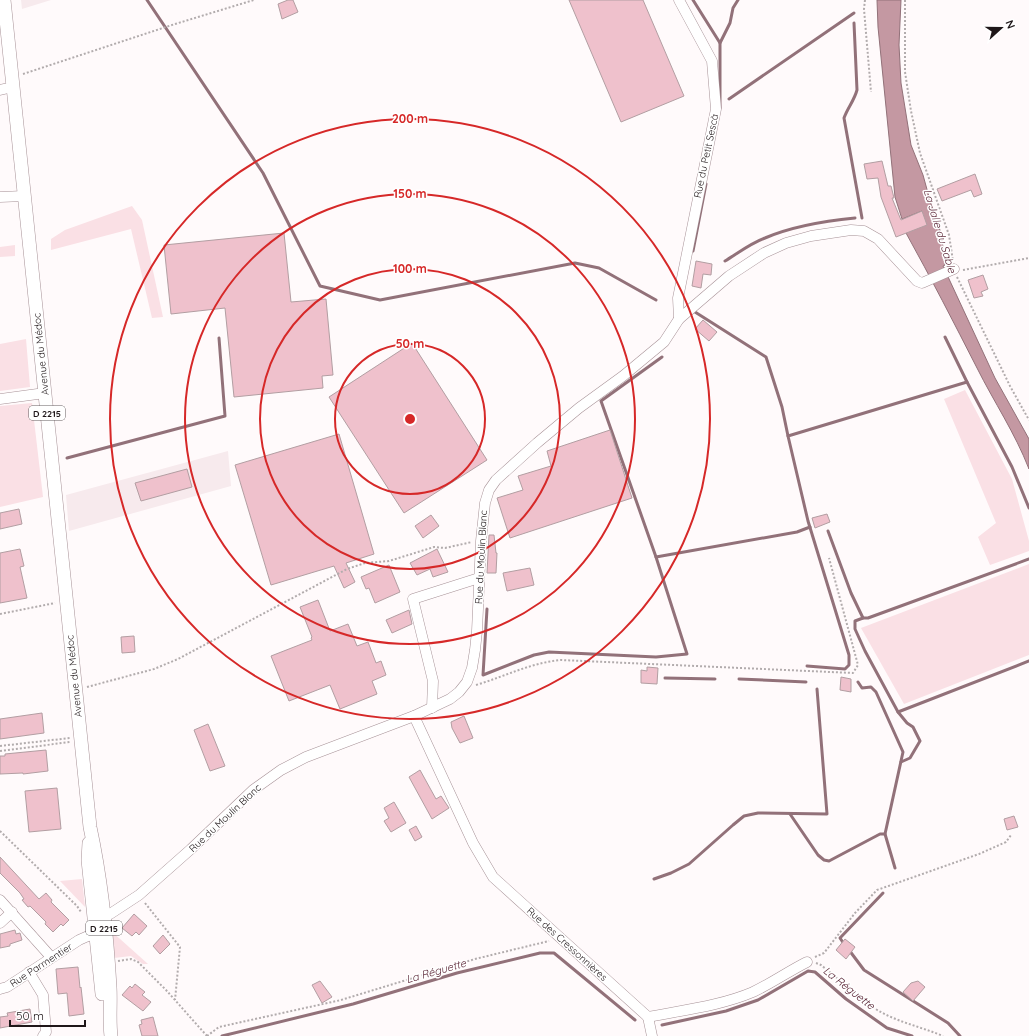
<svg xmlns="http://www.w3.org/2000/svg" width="1029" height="1036" viewBox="0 0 1029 1036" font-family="Quicksand,sans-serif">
<rect width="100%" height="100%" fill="#fffafb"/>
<g fill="#f7eaed">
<path d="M21 0H51L22 9Z"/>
<path d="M228 451 231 486 69 531 66 495Z"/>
</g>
<g fill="#fae0e5">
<path d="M132 206 142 220 163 317 152 318 131 229 51 250V239L65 230Z"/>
<path d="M15 245V256L0 257V247Z"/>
<path d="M26 339 30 387 0 391V344Z"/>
<path d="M965 390 1012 479 1029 541V551L990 565 978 537 996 523 944 399Z"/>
<path d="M32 403 43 497 0 507V406Z"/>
<path d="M1029 564V655L904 704 861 628Z"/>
<path d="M82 879 85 907 60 881Z"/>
<path d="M110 930 148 964H143L131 956 114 958Z"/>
</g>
<path fill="#c498a2" stroke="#927179" d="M877 0H901L899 45 901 83 911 145 923 175 931 204 938 222 942 239 945 265 943 266 995 378 1029 439V469C1015 433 994 402 977 368 954 323 931 278 906 233L922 211 902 219 895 197 878 27Z"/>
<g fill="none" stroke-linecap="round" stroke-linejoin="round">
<g stroke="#927179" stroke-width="3">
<path d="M147 0 263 173 320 286 380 300 575 263 599 268 656 300"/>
<path d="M693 0 720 43"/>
<path d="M854 23 857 90C854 101 848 107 844 118L862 218"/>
<path d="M729 99 854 13"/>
<path d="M720 108V43L730 23 733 8 738 0"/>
<path d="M693 251 706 184"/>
<path d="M725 261C738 253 751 243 765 238 793 226 824 221 855 218"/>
<path d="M695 312 766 357 782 407 788 436"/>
<path d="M945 337 967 382 1012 467 1029 508"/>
<path d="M67 458 225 416 219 338"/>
<path d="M828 531 851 593 863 618"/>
<path d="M656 557 601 401 662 357"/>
<path d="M487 609 483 675 534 655 549 652 656 657 687 654 656 557 797 532 810 527"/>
<path d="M807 666 845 669 849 665V655L808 521 788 436 967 382"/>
<path d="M665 678 715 679"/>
<path d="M739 679 806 682"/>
<path d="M858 682 862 688 871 687 876 692 903 752 885 834 895 868"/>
<path d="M898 712 1029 661"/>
<path d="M901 762 910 758 920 741 913 727 907 723 898 712 865 651 855 629V621L863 618H868L1029 559"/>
<path d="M790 814 818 855 824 860 829 861 880 834H885"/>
<path d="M654 879 671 873 689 864 733 825 744 816 758 813 827 814 817 689"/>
<path d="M844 944 840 938 883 893"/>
<path d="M849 950 864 970 948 1023 960 1036"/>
<path d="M662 1025 726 1011 758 1000 808 971 815 972 846 999 887 1028 912 1036"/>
<path d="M222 1036 353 1004 457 973 540 953H554L635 1020"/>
</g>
</g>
<g fill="#efc1cc" stroke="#b29ea2">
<path d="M288 0H293L298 12 282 19 278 4Z"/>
<path d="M569 0H643L684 96 621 122Z"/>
<path d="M882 161 888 186H891L894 198H892L901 220 922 211 927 225 896 237 881 197 878 178 867 179 864 164Z"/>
<path d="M975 174 982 194 974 197 971 190 942 201 937 189Z"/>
<path d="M284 233 291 302 326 299 333 375 322 376 323 388 234 397 225 308 171 314 164 245Z"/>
<path d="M696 261 712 264 711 275 703 274 701 288 692 286Z"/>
<path d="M983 275 988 289 981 292 983 296 974 298 968 280Z"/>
<path d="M703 320 717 332 709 341 695 329Z"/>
<path d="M412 343 487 460 404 513 329 397Z"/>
<path d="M610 430 632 498 510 538 497 498 523 490 518 476 551 466 547 451Z"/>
<path d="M339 434 374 554 346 563 355 582 344 588 334 566 271 585 235 465Z"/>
<path d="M187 469 192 487 141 501 135 483Z"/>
<path d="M19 509 22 524 0 529V513Z"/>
<path d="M827 514 830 522 815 528 812 518Z"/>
<path d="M431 515 439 526 423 538 415 526Z"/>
<path d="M489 535H494L496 553H497L496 573H487Z"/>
<path d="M20 549 24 566 20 567 27 598 0 603V553Z"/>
<path d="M437 549 448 572 433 577 430 569 417 575 410 563Z"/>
<path d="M389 565 400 592 375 603 369 588 366 589 361 577Z"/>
<path d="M530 568 534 585 507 591 503 573Z"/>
<path d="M318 600 330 631 348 624 357 646 368 642 376 663 381 661 386 675 372 681 377 694 340 709 330 685 289 701 271 656 312 640 311 638 312 637 300 607Z"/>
<path d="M409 610 412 624 392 633 386 620Z"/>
<path d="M134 636 135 652 122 653 121 637Z"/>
<path d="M647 667 658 668 657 684 641 683V670L647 671Z"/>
<path d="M841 677 851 679V692L840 690Z"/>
<path d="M42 713 44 733 0 739V719Z"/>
<path d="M464 716 473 738 460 743 452 728 451 722Z"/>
<path d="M208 724 225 766 210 771 194 730Z"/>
<path d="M46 750 48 771 23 774V773L0 774V756H5V754Z"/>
<path d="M420 770 436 799 441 796 449 808 432 819 409 777Z"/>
<path d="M57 788 61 829 29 832 25 791Z"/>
<path d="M394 802 406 823 391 832 384 821 389 818 384 808Z"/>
<path d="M1014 816 1018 827 1007 830 1004 819Z"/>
<path d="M416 826 422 837 415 841 409 830Z"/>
<path d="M0 857 39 899 46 893 52 900 51 902 69 920 63 926 61 924 53 932 45 924 46 922 30 906 28 907 22 900 24 899 20 893 0 873Z"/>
<path d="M134 914 147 926 139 935 136 932 132 936 122 928Z"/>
<path d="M15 930 16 934 20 933 22 940 10 944V946L0 948V934Z"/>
<path d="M163 935 170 944 160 954 153 946Z"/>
<path d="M845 939 855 947 846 959 836 950Z"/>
<path d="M78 967 80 988 81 987 84 1014 69 1016 67 993 58 994 56 969Z"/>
<path d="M320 981 332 997 322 1003 312 985Z"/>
<path d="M918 981 925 987 913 1001 903 992 911 983Z"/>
<path d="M135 984 145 992 142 995 151 1002 143 1011 122 995 130 986 132 988Z"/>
<path d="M30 1009 32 1022 0 1028V1017L8 1016 7 1013Z"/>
<path d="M153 1017 158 1036H142L139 1025 142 1024 141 1020Z"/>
</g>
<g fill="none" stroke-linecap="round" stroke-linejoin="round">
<g stroke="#a79297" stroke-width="11">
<g id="minor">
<path d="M679 0 712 61 716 109 678 298 679 319"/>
<path d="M0 90 13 87"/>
<path d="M0 197 24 196"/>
<path d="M0 399 45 393"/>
<path d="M432 708 433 681 413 599 479 578"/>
<path d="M414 716 473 843 493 877 648 1017C683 1010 720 1006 753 992 772 983 789 971 807 962"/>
<path d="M0 900 51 957"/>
<path d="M98 916 110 914 139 895 191 849 253 790 281 770 306 757 414 716 450 699 459 692 467 682 472 668 475 650 477 631 481 541 485 503 489 490 496 480 537 443 579 408 623 376 664 342 679 319 729 276 764 253 786 243 811 236 851 230 864 231 878 239 917 281 922 283 954 269"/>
<path d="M0 923 12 912"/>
<path d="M29 972 43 995 46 1032 43 1036"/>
<path d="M0 989 7 987 79 940 88 936 103 935"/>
<path d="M648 1017 652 1036"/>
</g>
</g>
<g stroke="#a79297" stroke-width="14">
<g id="major">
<path d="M4 0 90 827C101 878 107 935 110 987 111 1003 109 1020 111 1036"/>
<path d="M89 843 88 860 102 994"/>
</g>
</g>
<g stroke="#b2acad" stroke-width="2" stroke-dasharray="2 2" stroke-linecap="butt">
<path d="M865 0 864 9 871 92"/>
<path d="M905 0V72L911 111 920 153 949 235 953 261"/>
<path d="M23 74 175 24 254 0"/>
<path d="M963 270 1029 258"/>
<path d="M957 277 1010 386 1029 420"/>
<path d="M0 614 55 603"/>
<path d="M476 685C506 676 530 663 561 660L853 673 858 665 829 558"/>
<path d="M87 687 154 669 178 659 347 569 365 563 389 561 434 547 445 548 472 542"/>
<path d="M0 746 70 738"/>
<path d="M0 751 70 742"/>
<path d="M0 831 77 906 81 912"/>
<path d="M145 903 180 947 175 1000"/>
<path d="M815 957 824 953 855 913 877 890 979 854 1006 842 1011 835"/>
<path d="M118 961 131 959 138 962 166 990 207 1036"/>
<path d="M816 963 821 965 874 1008C896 1022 919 1026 943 1036"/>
<path d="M207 1036 219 1027 341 1000 475 959 549 941"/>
</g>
<use href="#minor" stroke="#fff" stroke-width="10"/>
<use href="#major" stroke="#fff" stroke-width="13"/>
</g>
<g fill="none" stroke="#d62828" stroke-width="2">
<circle cx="410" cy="419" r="75"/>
<circle cx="410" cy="419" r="150"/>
<circle cx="410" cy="419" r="225"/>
<circle cx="410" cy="419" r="300"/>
</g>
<g text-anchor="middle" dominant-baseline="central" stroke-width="3" stroke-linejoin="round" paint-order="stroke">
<g fill="#fff" stroke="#625d5e" stroke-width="1">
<rect x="29" y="406" width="36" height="14" rx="3"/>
<rect x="86" y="921" width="36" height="14" rx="3"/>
</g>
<g font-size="9" font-weight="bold" fill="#1f1719">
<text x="47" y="413">D 2215</text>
<text x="104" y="928">D 2215</text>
</g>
<g font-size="10" fill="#1f1719" stroke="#fff">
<text transform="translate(706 156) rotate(-78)">Rue du Petit Sescà</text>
<text transform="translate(41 354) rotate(-96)">Avenue du Médoc</text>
<text transform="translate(481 557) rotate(-87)">Rue du Moulin Blanc</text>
<text transform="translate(74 676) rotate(-96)">Avenue du Médoc</text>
<text transform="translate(225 818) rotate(-43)">Rue du Moulin Blanc</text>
<text transform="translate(567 944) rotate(42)">Rue des Cressonnières</text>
<text transform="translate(41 965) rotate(-33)">Rue Parmentier</text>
</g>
<g font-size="11" font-style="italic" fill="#561f30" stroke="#fff">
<text transform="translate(940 231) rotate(73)">La Jalle du Sable</text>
<text transform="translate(436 971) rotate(-16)">La Réguette</text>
<text transform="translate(849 988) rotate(38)">La Réguette</text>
</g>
</g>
<circle cx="410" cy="419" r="6" fill="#d62828" stroke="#fff" stroke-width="2"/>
<g font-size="12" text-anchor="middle" font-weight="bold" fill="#d62828" stroke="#fff" stroke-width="3" stroke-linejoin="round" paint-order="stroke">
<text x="410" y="123">200 m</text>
<text x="410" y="198">150 m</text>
<text x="410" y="273">100 m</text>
<text x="410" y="348">50 m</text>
</g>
<g transform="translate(1001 28) rotate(69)" stroke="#ffffff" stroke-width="3" paint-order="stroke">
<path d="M0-3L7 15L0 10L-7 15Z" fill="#1f1719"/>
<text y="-6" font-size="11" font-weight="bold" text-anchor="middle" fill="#1f1719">N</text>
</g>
<path d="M10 1020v6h75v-6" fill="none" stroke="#1f1719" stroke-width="2"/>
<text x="16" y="1020" font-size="12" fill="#1f1719" stroke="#ffffff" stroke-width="3" paint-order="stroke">50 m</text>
</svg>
